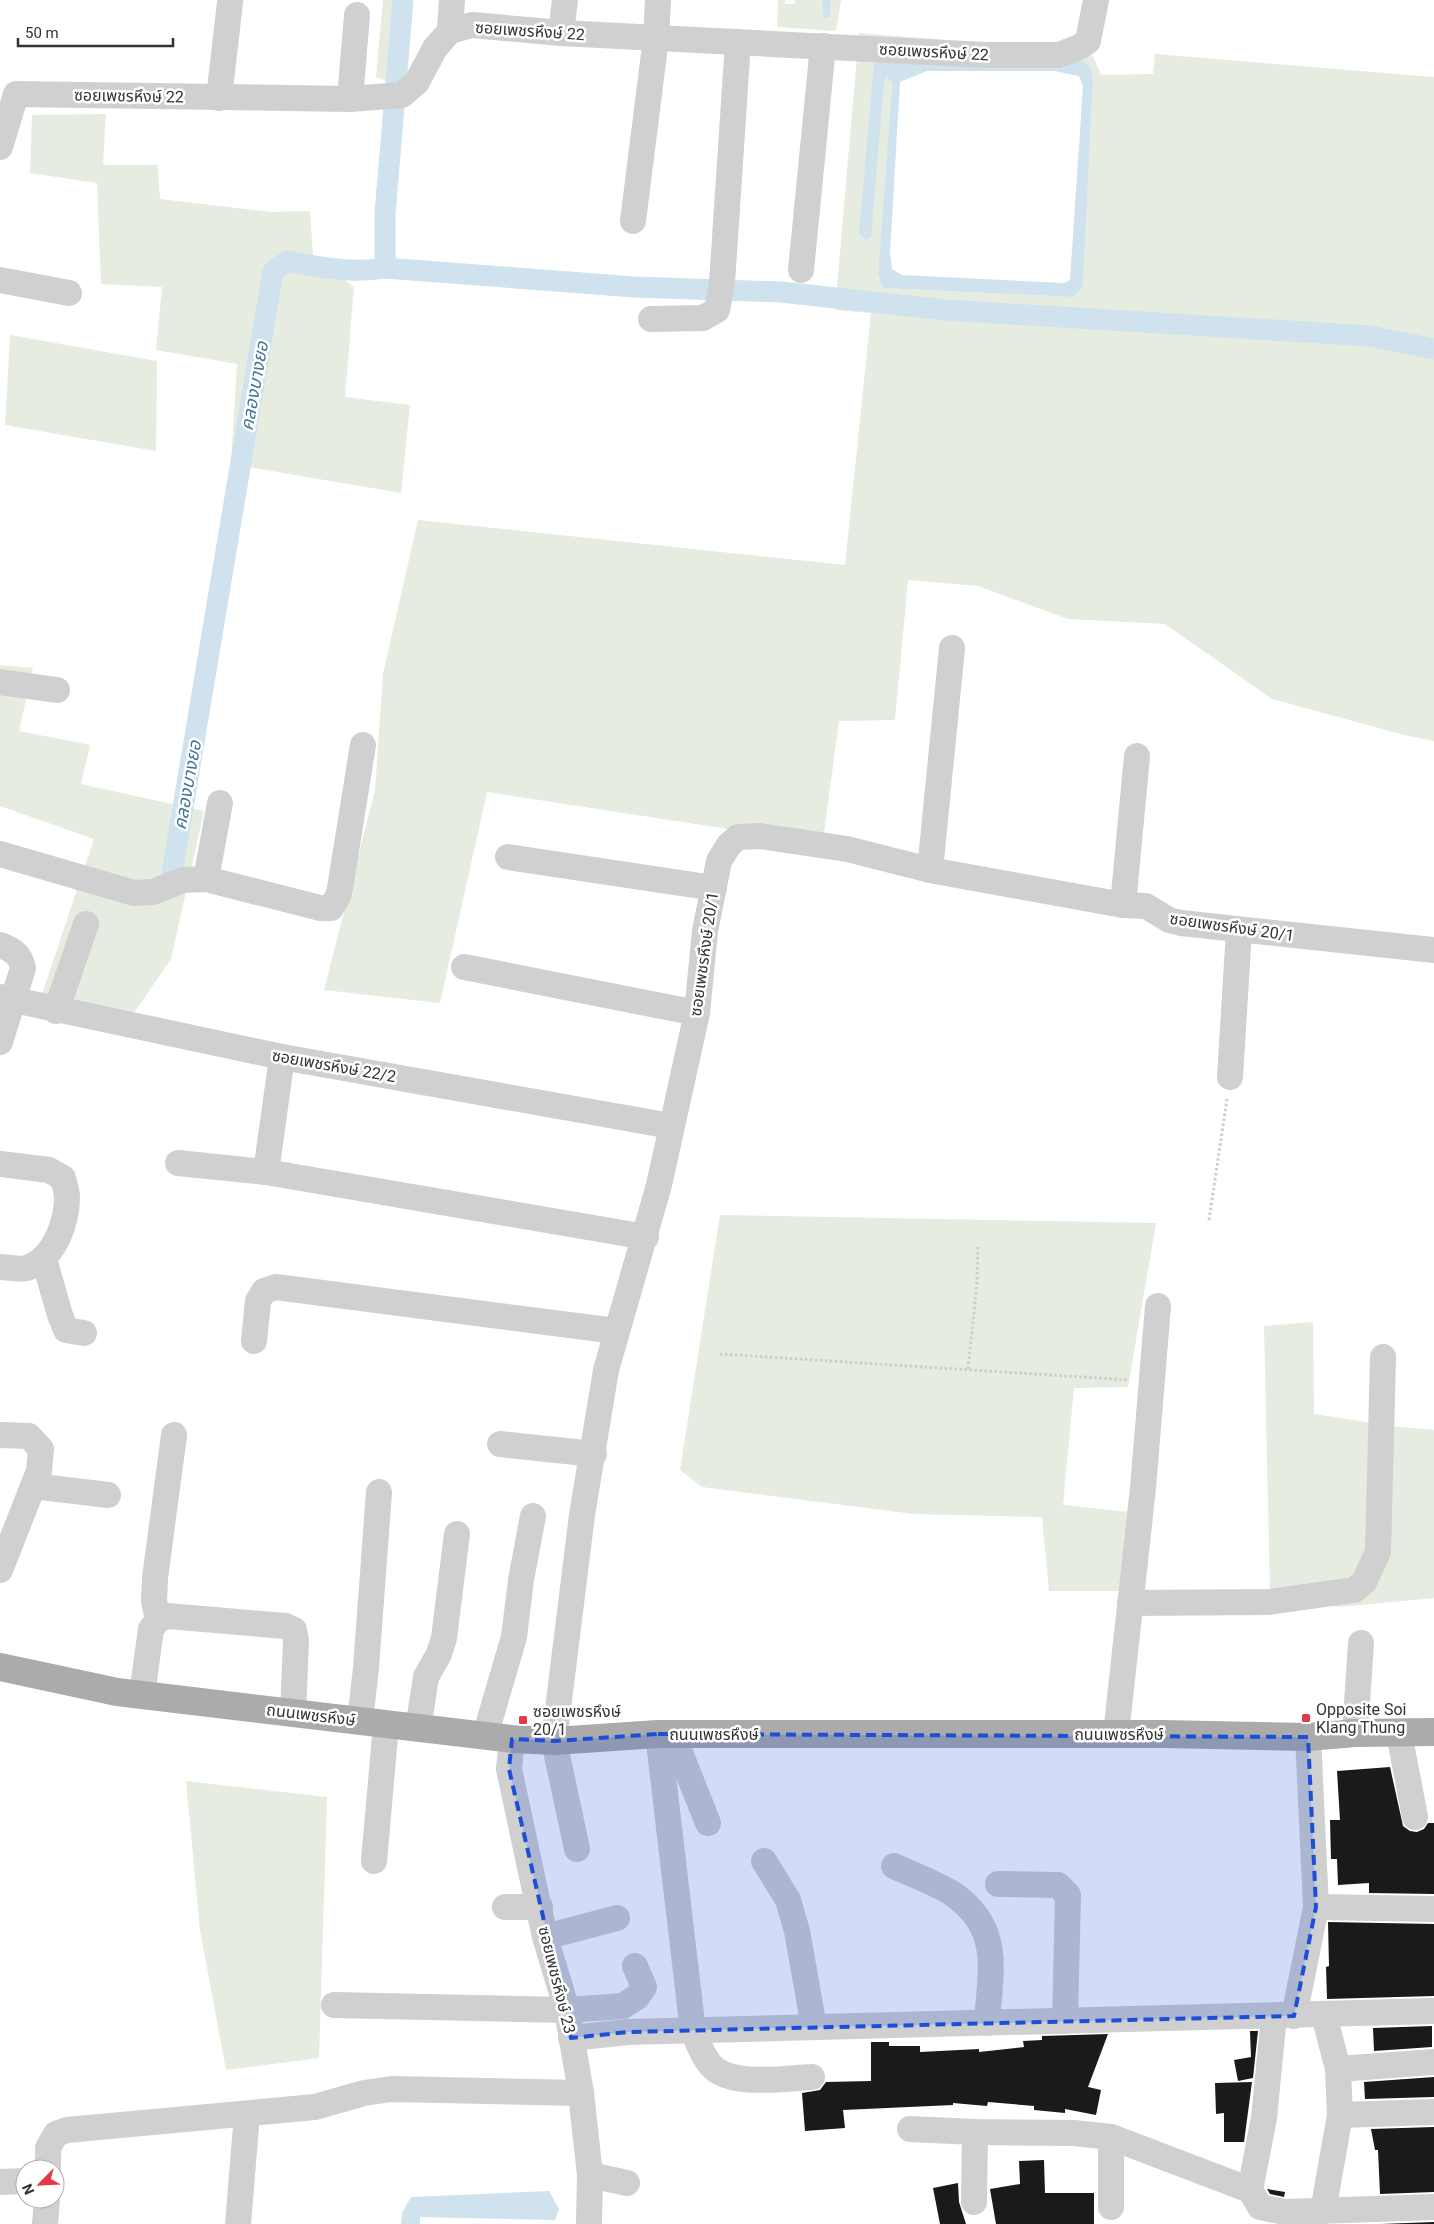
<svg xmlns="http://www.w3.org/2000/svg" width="1434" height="2224" viewBox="0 0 1434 2224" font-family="Roboto,'Noto Sans Thai',sans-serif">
<rect width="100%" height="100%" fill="#fff"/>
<g fill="#e6ecdf" fill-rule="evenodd">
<path d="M383 0H406L400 86 376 77Z"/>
<path d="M778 0H785V4H795V0H822V10L830 17 831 0H841L836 31 777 27Z"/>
<path d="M859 33 1091 52 1101 75 1153 74 1155 54 1434 77V741L1408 736 1272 699 1165 624 1068 619 978 586 908 580 895 720 839 721 824 833 728 829 487 792 440 1003 324 990 375 790 383 674 418 520 845 565 871 313 835 310ZM881 58 1083 61 1091 68 1093 80 1083 285 1079 292 1072 297 883 288 878 275 892 82 887 77 884 82Z"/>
<path d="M106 114 103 165H158L160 199 271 212 310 211 313 256 354 287 345 397 410 405 401 493 231 464 237 364 156 350 162 287 101 284 97 183 30 173 32 115Z"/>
<path d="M10 335 157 361 156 451 5 425Z"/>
<path d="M0 665 33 668 19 731 90 745 81 784 204 811 171 959 134 1013 42 994 94 839 0 806Z"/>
<path d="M720 1215 1156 1223 1128 1387 1074 1388 1063 1505 1129 1512 1120 1591H1049L1042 1517 914 1514 702 1487 680 1470Z"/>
<path d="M1313 1322 1314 1414 1373 1423 1369 1545 1362 1574 1337 1586 1270 1592 1264 1326Z"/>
<path d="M1389 1426 1434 1430V1598L1339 1607 1323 1604 1373 1591Z"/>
<path d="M186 1781 327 1797 319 2058 226 2070 200 1930Z"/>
</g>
<g fill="#cfe2ee" fill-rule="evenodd">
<path d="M822 0H831L830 17 823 18Z"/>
<path d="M881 58 1083 61 1091 68 1093 80 1083 285 1079 292 1072 297 883 288 878 275 892 83 887 77 884 82 871 237 865 240 859 233 874 64ZM927 71H1055L1079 76 1083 86 1070 280 1064 283 902 275 892 269 890 253 900 82Z"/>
<path d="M549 2191 559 2209 555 2220 420 2217V2224H401L402 2213 411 2197Z"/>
</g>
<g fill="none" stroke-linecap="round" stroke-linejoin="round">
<g stroke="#cfe2ee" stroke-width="21">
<path d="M385 268V214L403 0"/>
<path d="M171 879 273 271 287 261C319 267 352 274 385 268L634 287 781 292 945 310 1370 336 1434 349"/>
</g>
</g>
<g fill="#1a1a1a">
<path d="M1390 1767 1403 1826 1410 1831 1417 1832 1424 1829 1428 1823H1434V1894L1369 1893V1883L1338 1885 1337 1859H1331L1330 1820H1340L1337 1771Z"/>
<path d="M1328 1922 1434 1924V1996L1327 1999 1326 1967 1329 1966Z"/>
<path d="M1432 2026V2047L1374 2051 1373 2028Z"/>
<path d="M1250 2031H1258L1253 2078 1238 2081 1234 2060 1251 2057Z"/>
<path d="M1108 2034 1088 2087 1101 2090 1096 2115 1065 2109V2113L1034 2110V2106L988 2102 987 2106 953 2103V2105L843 2110 845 2128 805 2131 802 2093 820 2090 826 2082 871 2081V2042H889V2046H920V2052L979 2049V2052L1024 2047 1023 2041 1042 2040V2036Z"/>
<path d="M1434 2077V2097L1365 2099 1364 2082Z"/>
<path d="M1252 2082 1244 2142H1224V2113L1216 2114 1215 2083Z"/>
<path d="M1434 2127V2192L1380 2194 1378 2150H1375L1371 2129Z"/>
<path d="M1044 2160 1045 2193H1094V2224H996L990 2189 1020 2184 1019 2161Z"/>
<path d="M958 2183 959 2202 966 2224H940L933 2188Z"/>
<path d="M1267 2189 1285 2192 1284 2197 1270 2194Z"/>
<path d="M1434 2222V2224H1381Z"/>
</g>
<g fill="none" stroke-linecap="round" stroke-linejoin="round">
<g stroke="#cdcdcd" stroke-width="3" stroke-dasharray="2.5 2.5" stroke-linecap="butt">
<path d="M1209 1220 1227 1099"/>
<path d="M720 1354 1129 1380"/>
<path d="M968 1369 977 1283 978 1246"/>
</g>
<g stroke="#d0d0d0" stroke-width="26">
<path d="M450 31 452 0"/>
<path d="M561 33 565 0"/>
<path d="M219 98 230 2"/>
<path d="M350 99 357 15"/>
<path d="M0 147 16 94 350 99 402 95 417 82 435 48 450 31 472 25 561 33 985 55H1059L1079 47 1088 41 1096 0"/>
<path d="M633 221 656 38 658 0"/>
<path d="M801 270 823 46"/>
<path d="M0 280 69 293"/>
<path d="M651 319 703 318 717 310 722 283 738 42"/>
<path d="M0 682 57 690"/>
<path d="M0 854 134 893 153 892 183 880 206 879 320 908H331L339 894 363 745"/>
<path d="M508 857 714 888"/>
<path d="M930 870 952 648"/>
<path d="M206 879 220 803"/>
<path d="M1123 905 1137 756"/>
<path d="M0 945C13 950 20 954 23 968L0 1042"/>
<path d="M464 967 697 1013"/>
<path d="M0 997 282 1057 671 1126"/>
<path d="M56 1011 86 924"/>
<path d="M282 1057 266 1172 646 1237"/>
<path d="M1230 1077 1239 930"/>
<path d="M178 1163 266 1172"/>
<path d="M0 1164 49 1170 63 1178C64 1184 67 1191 67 1197 67 1223 54 1259 27 1268 20 1270 8 1267 0 1267"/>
<path d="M44 1259 60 1315 66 1330 84 1333"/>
<path d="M254 1341 258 1301 264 1291 276 1287 616 1331"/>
<path d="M0 1435 29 1436 41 1449 39 1471 0 1570"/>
<path d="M500 1444 594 1454"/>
<path d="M33 1486 108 1495"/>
<path d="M1130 1603 1269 1602 1354 1590 1364 1582 1378 1552 1383 1357"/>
<path d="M158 1620 154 1601 155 1578 174 1435"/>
<path d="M142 1695 151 1629 158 1620 168 1616 285 1626 294 1630 296 1641 293 1713"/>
<path d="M360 1721 366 1668 379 1492"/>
<path d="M418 1729 426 1677 439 1654 444 1638 457 1534"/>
<path d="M1355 1733 1361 1643"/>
<path d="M1399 1733 1415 1817"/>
<path d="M658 1734 693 2031C699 2044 704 2061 716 2070 739 2086 785 2078 812 2077"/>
<path d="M1116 1734 1143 1488 1158 1306"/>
<path d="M673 1735 708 1823"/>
<path d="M485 1736 514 1637 521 1580 533 1516"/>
<path d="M512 1739 509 1769 545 1937 567 2010 581 2093 590 2175 589 2224"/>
<path d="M577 1849 554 1741 582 1515 606 1370 659 1185 697 1013 705 931 719 861 729 845 738 837 760 836 847 849 930 870 1123 905 1146 906 1169 920 1181 923 1434 950"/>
<path d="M374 1861 386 1725"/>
<path d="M764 1861 788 1900 797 1931 814 2027"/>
<path d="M894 1866C913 1875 936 1883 953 1894 1003 1929 990 1971 987 2023"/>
<path d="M998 1884 1058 1885 1068 1895 1065 2021"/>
<path d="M505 1907H540"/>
<path d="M1316 1907 1434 1909"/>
<path d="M545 1937 617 1918"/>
<path d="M334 2005 567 2010 623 2006 637 1997 644 1987 635 1966"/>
<path d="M1324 2015 1338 2069 1434 2062"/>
<path d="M1274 2016 1264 2118 1250 2190 1260 2207 1285 2212 1434 2207"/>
<path d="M1294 2016 1316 1907 1308 1737"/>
<path d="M571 2038 628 2032 1434 2011"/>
<path d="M1338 2069 1340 2115"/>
<path d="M910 2129 975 2132 1074 2133 1111 2137 1250 2190"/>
<path d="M48 2169V2148L56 2134 67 2130 315 2107 364 2093 392 2089 581 2093"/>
<path d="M590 2175 627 2183"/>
<path d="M0 2182 25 2181"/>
<path d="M974 2202 975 2132"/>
<path d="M1111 2207V2137"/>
<path d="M1323 2211 1340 2115 1434 2112"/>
<path d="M45 2224 47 2199"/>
<path d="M238 2224 247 2114"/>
</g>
<path stroke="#ababab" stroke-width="28" d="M0 1667 117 1692 512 1739 554 1741 658 1734H1162L1308 1737 1355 1733 1434 1732"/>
</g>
<path fill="#1d4ed8" fill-opacity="0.2" stroke="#1d4ed8" stroke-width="4" stroke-dasharray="10 6" stroke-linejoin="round" d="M658 1734 1308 1737 1316 1907 1294 2016 628 2032 571 2038 509 1769 512 1739 554 1741Z"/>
<g fill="#e63946" stroke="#fff" stroke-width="2">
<rect x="1301" y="1713" width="10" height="10" rx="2.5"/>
<rect x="518" y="1715" width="10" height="10" rx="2.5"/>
</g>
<g text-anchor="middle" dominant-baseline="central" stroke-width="5" stroke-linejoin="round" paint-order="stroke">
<g font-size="16" fill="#333" stroke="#fff">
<text transform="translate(530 31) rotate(4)">ซอยเพชรหึงษ์ 22</text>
<text transform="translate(934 52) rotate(3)">ซอยเพชรหึงษ์ 22</text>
<text transform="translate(129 96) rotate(1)">ซอยเพชรหึงษ์ 22</text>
<text transform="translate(1232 927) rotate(8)">ซอยเพชรหึงษ์ 20/1</text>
<text transform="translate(704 954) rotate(-82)">ซอยเพชรหึงษ์ 20/1</text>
<text transform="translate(334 1066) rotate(10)">ซอยเพชรหึงษ์ 22/2</text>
<text transform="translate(311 1715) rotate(7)">ถนนเพชรหึงษ์</text>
<text x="714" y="1734">ถนนเพชรหึงษ์</text>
<text x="1119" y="1734">ถนนเพชรหึงษ์</text>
<text transform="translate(557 1980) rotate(76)">ซอยเพชรหึงษ์ 23</text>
</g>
<g font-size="16" fill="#333" stroke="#fff" text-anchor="start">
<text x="1316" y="1709">Opposite Soi<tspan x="1316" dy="18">Klang Thung</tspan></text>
<text x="533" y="1711">ซอยเพชรหึงษ์<tspan x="533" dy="18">20/1</tspan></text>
</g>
<g font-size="18" font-style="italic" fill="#3f7597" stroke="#fff">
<text transform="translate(254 386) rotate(-80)">คลองบางยอ</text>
<text transform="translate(187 785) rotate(-80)">คลองบางยอ</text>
</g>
</g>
<g transform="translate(40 2184) rotate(246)"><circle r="24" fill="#ffffff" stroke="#adadad"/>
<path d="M0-4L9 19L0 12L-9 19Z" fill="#e63946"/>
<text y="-8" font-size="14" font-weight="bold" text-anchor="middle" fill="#333333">N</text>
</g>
<path d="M18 38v8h155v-8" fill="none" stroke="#333333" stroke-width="2.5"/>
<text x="25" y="38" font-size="15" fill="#333333" stroke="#ffffff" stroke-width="4" paint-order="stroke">50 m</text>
</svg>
